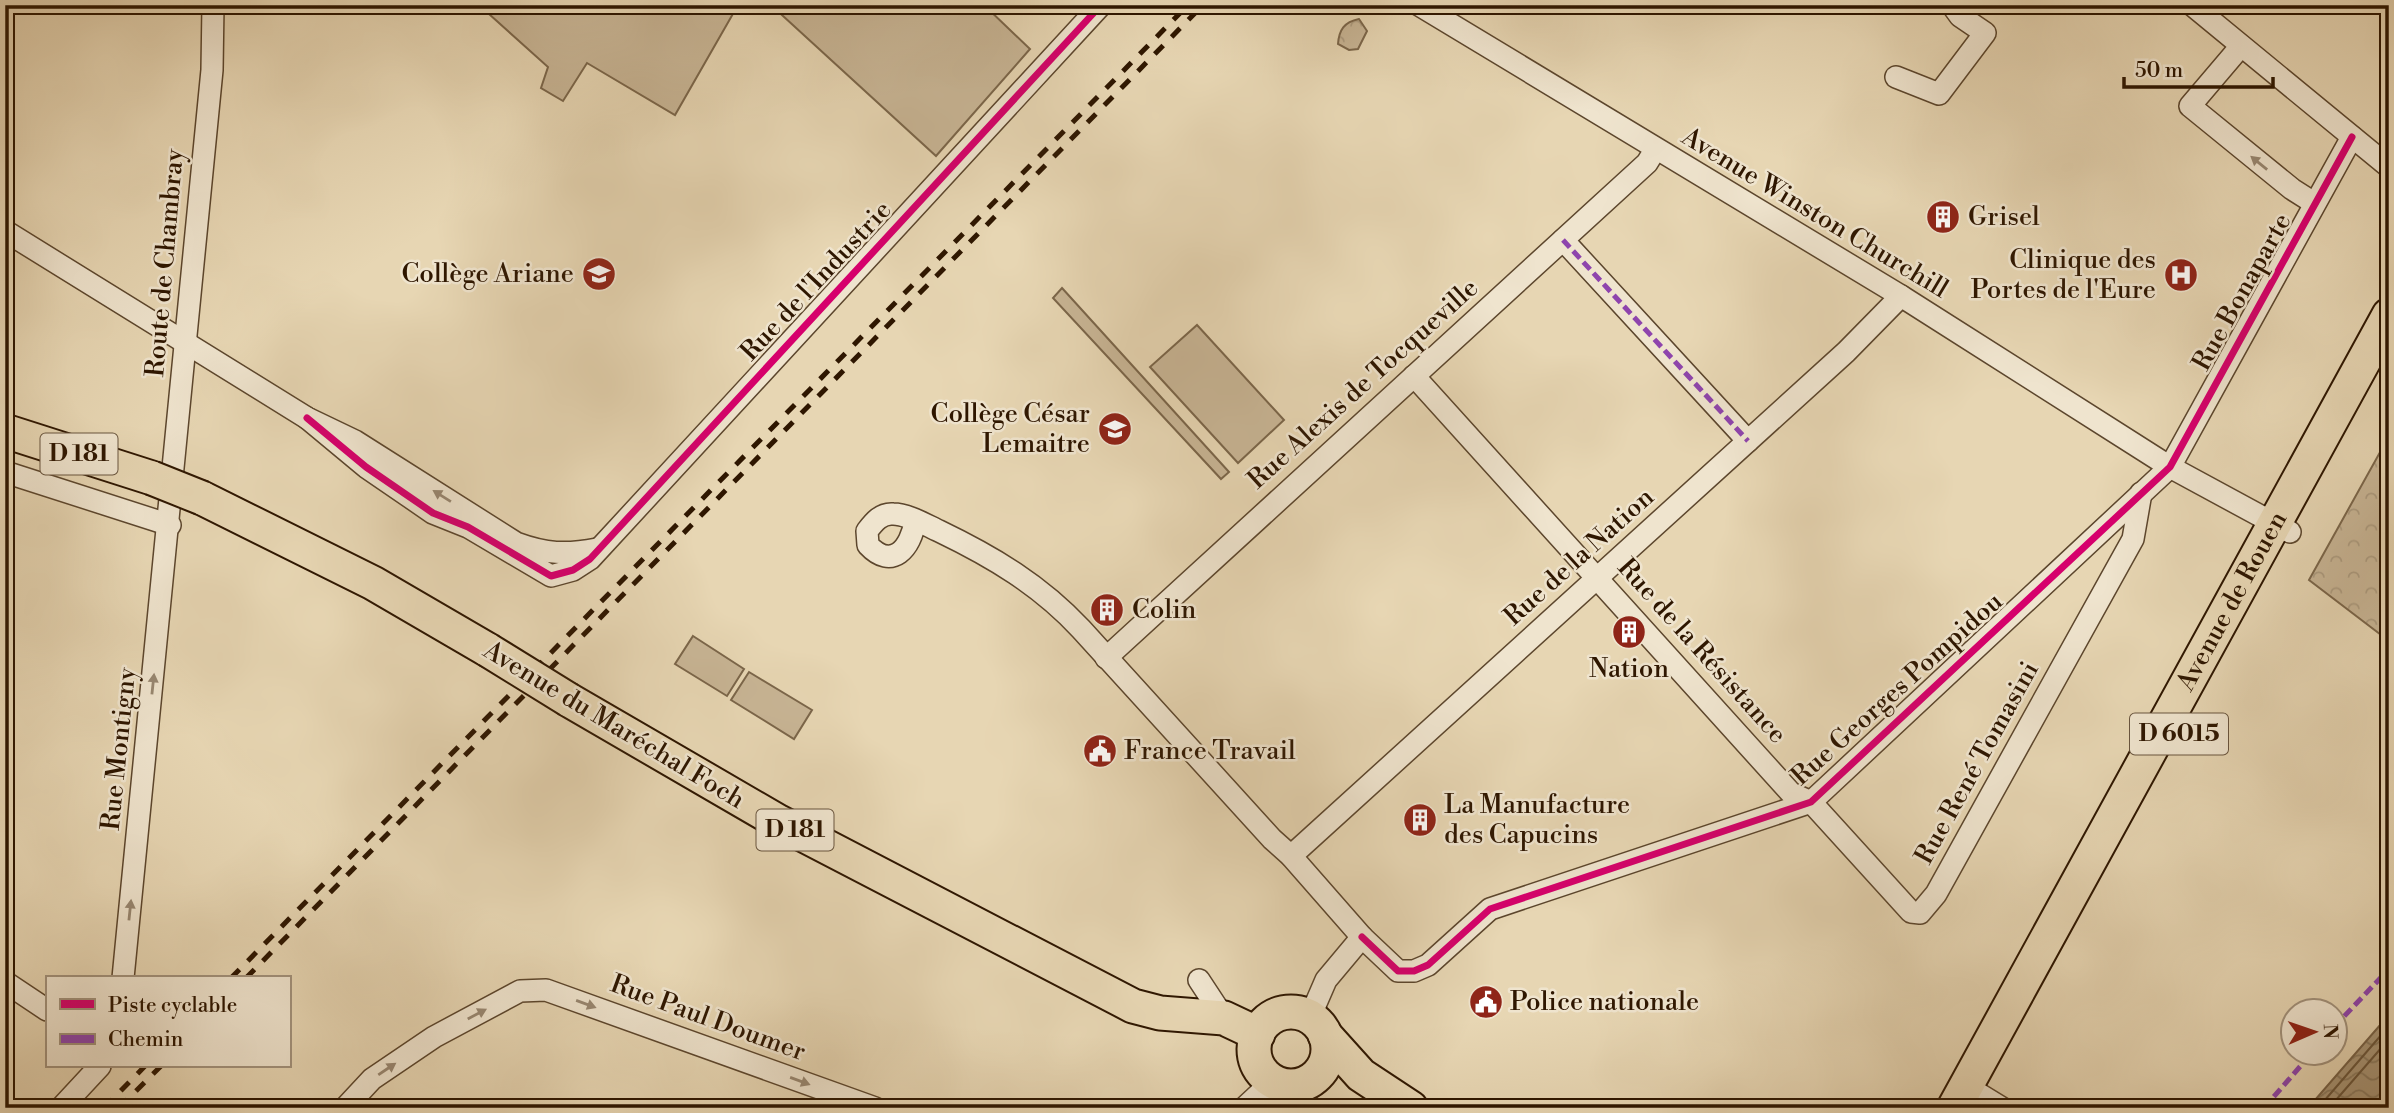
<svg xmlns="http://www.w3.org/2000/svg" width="2394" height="1113" viewBox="0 0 2394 1113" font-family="'Libre Bodoni',serif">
<defs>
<pattern id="park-crowns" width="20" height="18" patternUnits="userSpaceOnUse" patternTransform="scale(1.75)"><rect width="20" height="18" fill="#c8b595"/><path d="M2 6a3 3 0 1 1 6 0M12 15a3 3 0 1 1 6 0" fill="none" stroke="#ac9b7f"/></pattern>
<pattern id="water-waves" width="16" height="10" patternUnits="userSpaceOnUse" patternTransform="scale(1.75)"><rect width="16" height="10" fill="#a89576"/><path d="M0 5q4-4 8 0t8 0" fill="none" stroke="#89795e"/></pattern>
</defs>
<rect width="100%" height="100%" fill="#e7d6b3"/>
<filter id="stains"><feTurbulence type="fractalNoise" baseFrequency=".00286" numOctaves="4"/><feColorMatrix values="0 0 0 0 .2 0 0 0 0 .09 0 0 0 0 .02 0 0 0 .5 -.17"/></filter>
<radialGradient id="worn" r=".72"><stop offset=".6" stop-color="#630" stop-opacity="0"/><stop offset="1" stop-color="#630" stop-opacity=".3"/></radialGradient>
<g fill="#c8b595" stroke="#7b664a" stroke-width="2">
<path d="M479 5H738L675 115 587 63 563 101 541 88 548 67Z"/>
<path d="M771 5H984L1030 49 936 156Z"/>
<path d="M1062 288 1229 472 1221 479 1053 298Z"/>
<path d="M1197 325 1284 420 1238 463 1150 367Z"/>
<path d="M693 636 744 669 727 696 675 664Z"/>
<path d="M749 672 812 710 794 739 731 700Z"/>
</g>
<g fill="url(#park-crowns)" stroke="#7b664a" stroke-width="2">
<path d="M1359 19 1367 31 1358 49 1349 50 1338 44C1339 30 1344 22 1359 19Z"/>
<path d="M2389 436V641L2309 580Z"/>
</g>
<path fill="url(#water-waves)" stroke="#776247" stroke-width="2" d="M2389 1017V1108H2308L2381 1024Z"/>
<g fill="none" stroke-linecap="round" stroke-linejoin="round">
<g stroke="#6b563b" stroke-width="2">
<path d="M2318 1108 2389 1026"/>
<path d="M2329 1108 2389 1039"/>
</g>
<g stroke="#5c462d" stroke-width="24">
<g id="street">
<path d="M1419 5 1901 296 2170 467 2290 532"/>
<path d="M2192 5 2389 167"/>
<path d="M2241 46 2190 106 2292 189 2314 203"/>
<path d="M1896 77 1939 94 1985 33 1960 16 1952 5"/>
<path d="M5 231 307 418 355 441 516 543C546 554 566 555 597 549"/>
<path d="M1563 240 1748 441"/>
<path d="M1414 376 1791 793 1811 802 1911 912 1920 913 1936 894 2133 539 2141 493"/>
<path d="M307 418 366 467 433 513 468 527 551 576 573 570 590 559 1101 5"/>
<path d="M5 472 170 525"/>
<path d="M915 521C911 548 892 571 868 545L867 531C874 522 881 513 893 514 908 514 926 525 939 531 993 557 1040 585 1081 629L1272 839 1291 856 1362 937 1326 980 1310 1017"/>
<path d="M1106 658 1647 163 1655 150"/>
<path d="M1291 856 1846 352 1901 296"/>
<path d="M1362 937 1398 971H1414L1428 965 1490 909 1811 802 2170 467 2352 137"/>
<path d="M123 978 212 70 213 5"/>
<path d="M1199 980 1224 1018"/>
<path d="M5 982 47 1010"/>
<path d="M1966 1086 2002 1108"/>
<path d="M61 1108 100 1066"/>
<path d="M345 1108 372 1079 434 1037 520 991 546 990 875 1108"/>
<path d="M1244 1108 1273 1081"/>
</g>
</g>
<g stroke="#2e1600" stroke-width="37">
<g id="primary">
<path d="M5 431 152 478"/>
<path d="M202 498 373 583 488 650"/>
<path d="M569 700 779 822 1133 1006 1160 1013 1224 1018 1258 1034"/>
<circle cx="1291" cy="1049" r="37"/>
<path d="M1325 1035 1361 1075 1411 1108"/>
<path id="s1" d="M1954 1108 2389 315"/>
</g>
</g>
<use href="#street" stroke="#efe4ce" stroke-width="21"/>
<use href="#primary" stroke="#e7d6b3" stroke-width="33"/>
<g stroke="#2e1600" stroke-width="5" stroke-dasharray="12 12" stroke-linecap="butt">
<path d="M231 978 1188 5"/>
<path d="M246 978 1203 5"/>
<path d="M104 1108 145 1066"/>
<path d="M119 1108 161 1066"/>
</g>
<g stroke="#2e1600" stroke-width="37" stroke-linecap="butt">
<g id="primary-bridge">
<path d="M152 478 202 498"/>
<path d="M488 650 569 700"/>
</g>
</g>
<use href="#primary-bridge" stroke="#e7d6b3" stroke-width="33"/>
<g stroke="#8e44ad" stroke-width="5" stroke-dasharray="10 5" stroke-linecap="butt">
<path d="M1563 240 1748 441"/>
<path d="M2334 1027 2389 969"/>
<path d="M2264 1108 2311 1054"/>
</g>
<g stroke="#efe4ce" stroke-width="11">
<g id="cycleway">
<path d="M307 418 366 467 433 513 468 527 551 576 573 570 590 559 1101 5"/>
<path d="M1362 937 1398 971H1414L1428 965 1490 909 1811 802 2170 467 2352 137"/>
</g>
</g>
<use href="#cycleway" stroke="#d6006c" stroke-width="7"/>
</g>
<defs><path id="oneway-solid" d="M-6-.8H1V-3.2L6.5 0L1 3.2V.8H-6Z" transform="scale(1.75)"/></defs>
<g fill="#988771">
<use href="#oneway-solid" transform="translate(2259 163) rotate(-141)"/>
<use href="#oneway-solid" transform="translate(442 496) rotate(-148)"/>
<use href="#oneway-solid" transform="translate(153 684) rotate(-84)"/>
<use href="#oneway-solid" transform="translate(130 910) rotate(-84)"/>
<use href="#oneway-solid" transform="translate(586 1004) rotate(20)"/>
<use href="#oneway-solid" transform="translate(477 1014) rotate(-28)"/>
<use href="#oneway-solid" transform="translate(387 1069) rotate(-34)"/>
<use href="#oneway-solid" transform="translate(800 1081) rotate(20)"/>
</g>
<defs>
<g id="building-disc" transform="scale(1.75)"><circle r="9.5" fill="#8f2418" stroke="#efe4ce"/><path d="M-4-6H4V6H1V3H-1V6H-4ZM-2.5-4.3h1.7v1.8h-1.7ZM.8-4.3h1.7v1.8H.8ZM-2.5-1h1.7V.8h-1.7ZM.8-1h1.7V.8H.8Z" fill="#fff"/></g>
<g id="school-disc" transform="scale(1.75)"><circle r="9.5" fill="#8f2418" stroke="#efe4ce"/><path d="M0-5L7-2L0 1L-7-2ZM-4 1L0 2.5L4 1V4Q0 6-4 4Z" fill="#fff"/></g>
<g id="hospital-disc" transform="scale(1.75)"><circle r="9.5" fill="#8f2418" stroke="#efe4ce"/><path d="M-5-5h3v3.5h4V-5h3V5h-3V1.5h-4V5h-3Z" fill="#fff"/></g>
<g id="civic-disc" transform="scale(1.75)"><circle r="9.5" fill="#8f2418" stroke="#efe4ce"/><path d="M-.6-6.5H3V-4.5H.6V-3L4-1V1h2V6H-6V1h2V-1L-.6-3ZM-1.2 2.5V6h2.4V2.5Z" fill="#fff"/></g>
</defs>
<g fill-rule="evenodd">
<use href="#building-disc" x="1943" y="217"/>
<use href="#school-disc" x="599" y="274"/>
<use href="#hospital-disc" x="2181" y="275"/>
<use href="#school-disc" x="1115" y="429"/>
<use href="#building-disc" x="1107" y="610"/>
<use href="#building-disc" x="1629" y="632"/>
<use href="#civic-disc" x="1100" y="751"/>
<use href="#building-disc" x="1420" y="820"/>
<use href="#civic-disc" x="1486" y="1002"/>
</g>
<g text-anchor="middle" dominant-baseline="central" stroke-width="5" stroke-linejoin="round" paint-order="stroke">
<g fill="#efe4ce" stroke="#68543e" stroke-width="2">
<rect x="40.5" y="433.5" width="77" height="41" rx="5"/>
<rect x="2130" y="713.5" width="98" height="41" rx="5"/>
<rect x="756.5" y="809.5" width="77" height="41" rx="5"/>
</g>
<g font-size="24" font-weight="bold" fill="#2e1600">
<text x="79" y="454">D 181</text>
<text x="2179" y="734">D 6015</text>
<text x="795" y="830">D 181</text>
</g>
<g font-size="26" fill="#2e1600" stroke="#efe4ce">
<text transform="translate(1815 213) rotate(31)">Avenue Winston Churchill</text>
<text transform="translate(165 263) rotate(-85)">Route de Chambray</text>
<text transform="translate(816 281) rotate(-47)">Rue de l'Industrie</text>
<text transform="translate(2242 292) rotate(-61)">Rue Bonaparte</text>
<text transform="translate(1363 384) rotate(-42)">Rue Alexis de Tocqueville</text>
<text transform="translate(1579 557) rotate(-42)">Rue de la Nation</text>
<text stroke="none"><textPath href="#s1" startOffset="578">Avenue de Rouen</textPath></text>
<text transform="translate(1702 651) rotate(48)">Rue de la Résistance</text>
<text transform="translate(1897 689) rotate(-42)">Rue Georges Pompidou</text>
<text transform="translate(614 725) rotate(31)">Avenue du Maréchal Foch</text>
<text transform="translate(119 749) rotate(-84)">Rue Montigny</text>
<text transform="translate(1977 763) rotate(-61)">Rue René Tomasini</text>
<text transform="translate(708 1018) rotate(20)">Rue Paul Doumer</text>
</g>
<g font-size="26" fill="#2e1600" stroke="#efe4ce" text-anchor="start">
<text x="1968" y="217">Grisel</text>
<text x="2156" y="260" text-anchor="end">Clinique des<tspan x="2156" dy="30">Portes de l'Eure</tspan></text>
<text x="574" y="274" text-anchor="end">Collège Ariane</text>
<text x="1090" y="414" text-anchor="end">Collège César<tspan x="1090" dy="30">Lemaitre</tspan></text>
<text x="1132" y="610">Colin</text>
<text x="1629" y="669" text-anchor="middle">Nation</text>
<text x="1124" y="751">France Travail</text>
<text x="1444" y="805">La Manufacture<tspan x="1444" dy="30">des Capucins</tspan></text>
<text x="1510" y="1002">Police nationale</text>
</g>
</g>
<rect width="2394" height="1113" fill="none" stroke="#e7d6b3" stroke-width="28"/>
<rect x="7" y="7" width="2380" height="1099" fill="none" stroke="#2e1600" stroke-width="3.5"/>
<rect x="14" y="14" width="2366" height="1085" fill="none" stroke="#2e1600" stroke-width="2"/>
<rect x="46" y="976" width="245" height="91" fill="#efe4ce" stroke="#a2927c" stroke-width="2"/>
<rect x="60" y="999" width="35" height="10" fill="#d6006c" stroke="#a2927c" stroke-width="2"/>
<text x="108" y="1012" font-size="21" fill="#2e1600">Piste cyclable</text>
<rect x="60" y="1034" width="35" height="10" fill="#8e44ad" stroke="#a2927c" stroke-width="2"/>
<text x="108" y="1046" font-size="21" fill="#2e1600">Chemin</text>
<g transform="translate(2314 1032) rotate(88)"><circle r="33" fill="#efe4ce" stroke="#a2927c" stroke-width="2"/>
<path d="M0-5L12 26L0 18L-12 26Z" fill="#8f2418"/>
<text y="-10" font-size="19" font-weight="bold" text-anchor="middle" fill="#2e1600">N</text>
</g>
<path d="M2124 77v10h149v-10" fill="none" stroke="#2e1600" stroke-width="3.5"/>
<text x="2135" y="77" font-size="21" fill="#2e1600" stroke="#efe4ce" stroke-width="5" paint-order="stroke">50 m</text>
<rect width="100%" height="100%" filter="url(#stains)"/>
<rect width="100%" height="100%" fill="url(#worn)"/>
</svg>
